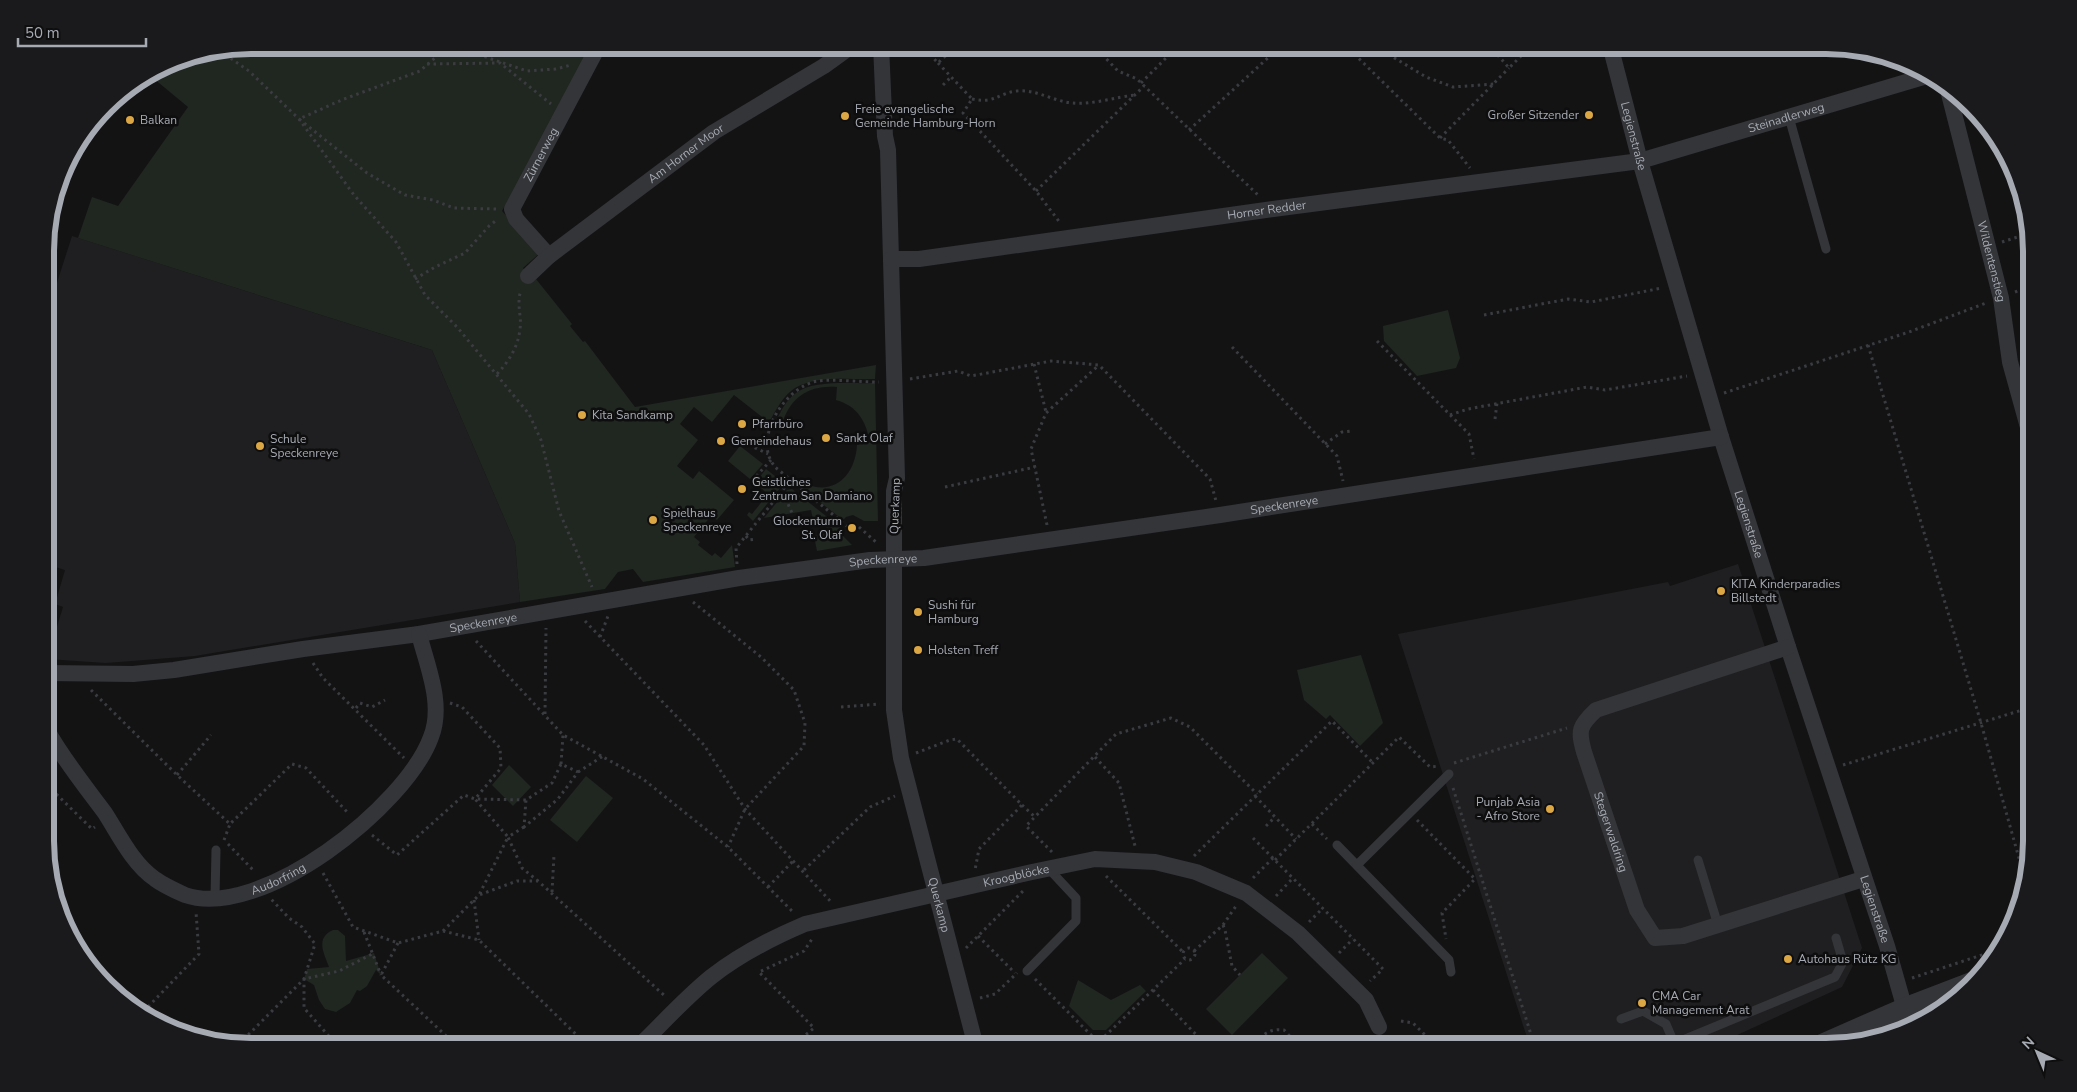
<svg xmlns="http://www.w3.org/2000/svg" width="2077" height="1092" viewBox="0 0 2077 1092" font-family="'Nunito Sans',sans-serif">
<rect width="100%" height="100%" fill="#131314"/>
<g fill="#1f1f21">
<path d="M72 236 432 350 515 543 520 602 195 656 106 663 47 659 63 607 55 604 65 570 46 564V317Z"/>
<path d="M1738 564 1862 948 1842 987 1711 1047H1530L1398 634 1668 582 1670 586Z"/>
</g>
<g fill="#202620">
<path d="M251 45H596L502 211 540 253 523 268 534 281 536 279 572 324 570 326 583 342 585 341 635 407 876 365 875 379C850 380 818 375 795 388 784 395 777 408 771 419L766 420 734 395 712 422 694 407 680 424 698 440 677 466 693 479 699 471 734 500 717 520 711 516 694 537 700 542 698 545 712 556 715 553 721 558 732 545 735 567 643 582 633 569 618 572 605 589 520 602 515 543 432 350 78 238 92 197 118 206 188 107 153 78 138 82 172 61Z"/>
<path d="M1448 310 1460 358 1456 368 1417 376 1384 341 1383 326Z"/>
<path d="M875 383 878 521H864L853 515 846 517 843 520 794 482 797 479C829 500 855 479 857 445L870 442C866 422 858 406 836 400L837 387C810 385 792 396 783 421H776C781 411 786 400 796 393 813 379 854 384 875 383Z"/>
<path d="M740 446 763 464 750 479 728 461Z"/>
<path d="M766 469 780 480 781 487 753 521 747 515 749 512 752 514 768 494 755 483Z"/>
<path d="M792 489 841 528 839 532 852 545 817 551 814 536 828 533 825 522 814 524 811 510 764 518 787 490Z"/>
<path d="M1361 655 1383 723 1360 746 1330 715 1326 719 1304 700 1297 670Z"/>
<path d="M509 765 531 787 513 806 492 785Z"/>
<path d="M586 776 613 798 577 842 550 820Z"/>
<path d="M333 930H338L345 936 346 961 374 953 381 975 376 970 367 986 360 991 357 990 350 1003 336 1012 325 1009 319 1000 314 985 304 979 307 969 329 967C324 953 315 938 333 930Z"/>
<path d="M1262 953 1288 978 1232 1035 1206 1009Z"/>
<path d="M1078 980 1111 1000 1140 985 1146 991 1106 1030H1093L1069 1006Z"/>
</g>
<g fill="none" stroke-linecap="round" stroke-linejoin="round">
<g stroke="#3a3c40" stroke-width="3" stroke-dasharray="2.5 4" stroke-linecap="butt">
<path d="M921 45 938 63 957 45"/>
<path d="M1093 45 1118 71 1137 79 1258 195"/>
<path d="M1345 45 1440 138 1448 140 1470 168"/>
<path d="M1489 45 1509 68 1532 45"/>
<path d="M220 51 249 71 299 119 354 195 396 242 425 295 457 327 529 414 541 440 559 511 592 587"/>
<path d="M1356 54H1388L1426 77 1453 87 1494 84"/>
<path d="M938 63 972 99 963 113 1036 191 1061 224"/>
<path d="M427 64 500 63 551 104"/>
<path d="M1141 83 1169 55 1188 45"/>
<path d="M943 85 951 77"/>
<path d="M972 99C995 104 998 93 1017 91 1036 89 1055 102 1073 103 1091 105 1117 97 1135 95"/>
<path d="M1189 130 1282 45"/>
<path d="M1440 138 1509 68"/>
<path d="M1036 191 1144 86"/>
<path d="M57 194 61 196"/>
<path d="M496 209 454 208 433 200 405 195 367 173 299 119 344 99 420 71 445 49 453 46 527 71 556 69 571 65"/>
<path d="M2002 242 2030 233"/>
<path d="M415 279 435 267 465 253 489 226 498 219"/>
<path d="M2015 292 2030 286"/>
<path d="M1484 315 1568 299 1591 302 1662 288"/>
<path d="M1377 341 1469 434 1474 459"/>
<path d="M1868 345 1981 723 2024 876"/>
<path d="M1232 347 1337 456 1343 481"/>
<path d="M1034 364 1046 412"/>
<path d="M497 374C509 361 518 347 520 329 522 315 516 305 521 290"/>
<path d="M910 379 958 371 971 376 1051 361 1099 365 1210 479 1216 501"/>
<path d="M1724 393 1909 332 1986 303"/>
<path d="M1450 415 1468 409 1587 387 1605 390 1687 376"/>
<path d="M1495 419 1497 403"/>
<path d="M752 420 755 417 770 430"/>
<path d="M773 423 784 424"/>
<path d="M743 442 768 454"/>
<path d="M1325 444 1342 432 1351 431"/>
<path d="M752 481 771 460"/>
<path d="M945 487 1035 467"/>
<path d="M779 495 788 504 792 513"/>
<path d="M1047 525 1031 449 1046 413 1099 365"/>
<path d="M848 527 775 467C772 463 769 458 768 453 762 425 788 387 817 381 832 379 862 382 879 382"/>
<path d="M859 527 877 543"/>
<path d="M746 536 749 540 756 539"/>
<path d="M737 564 736 548 790 481"/>
<path d="M693 602 761 657 794 690 805 723 804 746 745 809 728 847"/>
<path d="M585 621 704 745 745 809 832 903"/>
<path d="M600 637 608 616"/>
<path d="M476 641 563 735 643 779 728 847 794 913"/>
<path d="M313 663 323 678 404 758"/>
<path d="M91 690 177 775 230 824 292 764 306 768 349 814"/>
<path d="M450 703 462 707 500 748 501 768 475 799 508 837 479 895"/>
<path d="M841 707 880 704"/>
<path d="M356 708 360 703 372 707 385 700"/>
<path d="M545 714 546 628"/>
<path d="M916 753 950 740 957 739 1022 805 979 849 975 870"/>
<path d="M1095 757 1119 783 1135 846"/>
<path d="M1454 763 1567 728"/>
<path d="M561 764 563 735"/>
<path d="M1843 765 2032 707"/>
<path d="M578 772 603 756"/>
<path d="M177 775 211 735"/>
<path d="M47 785 92 829 95 827"/>
<path d="M1453 788 1535 1047"/>
<path d="M1255 796 1296 839"/>
<path d="M1022 805 1035 817"/>
<path d="M1417 820 1475 879 1442 913 1446 939"/>
<path d="M1312 824 1327 839"/>
<path d="M1266 826 1275 817"/>
<path d="M524 827 508 837 522 868 538 881"/>
<path d="M372 835 397 855 464 795 475 799 526 800 552 783 561 764 578 772 558 799 524 827 526 800"/>
<path d="M1253 838 1383 969 1370 981"/>
<path d="M224 840 230 824"/>
<path d="M228 844 255 872"/>
<path d="M1052 852 1026 826 1116 734 1171 718 1190 727 1257 794"/>
<path d="M1194 856 1332 721 1373 763"/>
<path d="M1275 860 1399 737 1430 767 1439 766"/>
<path d="M804 870 870 807 895 796"/>
<path d="M323 873 353 927 398 943 443 931 479 940 589 1047"/>
<path d="M1106 876 1184 953"/>
<path d="M1253 878 1273 858"/>
<path d="M768 887 794 860"/>
<path d="M552 892 554 855"/>
<path d="M1276 896 1293 878"/>
<path d="M474 900 479 940"/>
<path d="M1309 922 1323 908"/>
<path d="M1223 925 1225 930 1232 966 1240 975"/>
<path d="M443 931 479 895 517 881H538L666 997"/>
<path d="M364 932 381 975"/>
<path d="M978 936 1015 973"/>
<path d="M398 943 381 975 458 1047"/>
<path d="M966 948 1023 891"/>
<circle cx="1189" cy="954" r="6"/>
<path d="M1194 951 1223 925 1236 906"/>
<path d="M1339 953 1353 939"/>
<path d="M1912 978 2000 949"/>
<path d="M1035 979 1093 1037"/>
<path d="M1153 990 1208 1047"/>
<path d="M980 998 995 994 1017 973"/>
<path d="M1401 1021 1413 1023 1437 1047"/>
<path d="M154 1022 145 1010 199 954 196 912"/>
<path d="M239 1044 304 979 315 944 302 927 289 918 271 899"/>
<path d="M335 1047V1043L304 1008V979L339 971 374 953"/>
<path d="M791 1047 814 1028 759 972 804 951 812 939"/>
<path d="M1083 1047 1093 1037H1104L1185 959"/>
<path d="M1250 1047C1262 1036 1268 1028 1284 1030L1300 1047"/>
<path d="M1363 1047 1369 1039"/>
</g>
<g stroke="#343539" stroke-width="9">
<path d="M1789 117 1826 249"/>
<path d="M1337 845 1449 960 1451 972"/>
<path d="M1698 860 1718 925"/>
<path d="M1357 865 1449 774"/>
<path d="M215 897 216 850"/>
<path d="M1027 971 1076 921V898L1048 868"/>
<path d="M1621 1019 1643 1011 1666 1024 1674 1043"/>
<path d="M1666 1047 1835 977 1843 962 1836 938"/>
</g>
<g stroke="#343539" stroke-width="16">
<path id="s1" d="M881 45 885 136 888 150 897 478 894 491V710L901 758 976 1047"/>
<path id="s2" d="M1610 45 1640 161 1721 437 1788 647 1887 946 1910 1027"/>
<path id="s3" d="M1947 86 2001 298 2010 362 2031 438"/>
<path id="s4" d="M549 256 516 219 512 209 599 45"/>
<path id="s5" d="M891 259H919L1273 209 1640 161 1930 75"/>
<path id="s6" d="M528 276 549 256 714 132 824 66 853 45"/>
<path id="s7" d="M1788 647 1596 710C1579 726 1578 730 1584 752L1637 910 1655 938 1683 936 1863 879"/>
<path id="s8" d="M46 673 133 674 174 670 303 649 419 634 739 578 870 560 924 558 1220 515 1721 437"/>
<path id="s9" d="M47 730C63 759 85 786 105 813 119 835 133 864 155 879 163 885 176 891 185 895 261 921 406 806 431 737 444 704 427 666 419 634"/>
<path id="s10" d="M638 1047C662 1024 685 998 711 977 739 955 772 938 805 924L1032 872 1095 859 1155 862 1196 872 1246 893 1298 933 1359 993 1366 1000 1379 1027"/>
</g>
<path stroke="#343539" stroke-width="21" d="M1816 1047 1905 1008 1978 980"/>
</g>
<g fill="#dba644" stroke="#0e0e0f" stroke-width="2">
<circle cx="1589" cy="115" r="5"/>
<circle cx="845" cy="116" r="5"/>
<circle cx="130" cy="120" r="5"/>
<circle cx="582" cy="415" r="5"/>
<circle cx="742" cy="424" r="5"/>
<circle cx="826" cy="438" r="5"/>
<circle cx="721" cy="441" r="5"/>
<circle cx="260" cy="446" r="5"/>
<circle cx="742" cy="489" r="5"/>
<circle cx="653" cy="520" r="5"/>
<circle cx="852" cy="528" r="5"/>
<circle cx="1721" cy="591" r="5"/>
<circle cx="918" cy="612" r="5"/>
<circle cx="918" cy="650" r="5"/>
<circle cx="1550" cy="809" r="5"/>
<circle cx="1788" cy="959" r="5"/>
<circle cx="1642" cy="1003" r="5"/>
</g>
<g text-anchor="middle" dominant-baseline="central" stroke-width="5" stroke-linejoin="round" paint-order="stroke">
<g font-size="12" fill="#a6aab3" stroke="#0e0e0f" text-anchor="start">
<text x="855" y="109">Freie evangelische<tspan x="855" dy="14">Gemeinde Hamburg-Horn</tspan></text>
<text x="1579" y="115" text-anchor="end">Großer Sitzender</text>
<text x="140" y="120">Balkan</text>
<text x="592" y="415">Kita Sandkamp</text>
<text x="752" y="424">Pfarrbüro</text>
<text x="836" y="438">Sankt Olaf</text>
<text x="270" y="439">Schule<tspan x="270" dy="14">Speckenreye</tspan></text>
<text x="731" y="441">Gemeindehaus</text>
<text x="752" y="482">Geistliches<tspan x="752" dy="14">Zentrum San Damiano</tspan></text>
<text x="663" y="513">Spielhaus<tspan x="663" dy="14">Speckenreye</tspan></text>
<text x="842" y="521" text-anchor="end">Glockenturm<tspan x="842" dy="14">St. Olaf</tspan></text>
<text x="1731" y="584">KITA Kinderparadies<tspan x="1731" dy="14">Billstedt</tspan></text>
<text x="928" y="605">Sushi für<tspan x="928" dy="14">Hamburg</tspan></text>
<text x="928" y="650">Holsten Treff</text>
<text x="1540" y="802" text-anchor="end">Punjab Asia<tspan x="1540" dy="14">- Afro Store</tspan></text>
<text x="1798" y="959">Autohaus Rütz KG</text>
<text x="1652" y="996">CMA Car<tspan x="1652" dy="14">Management Arat</tspan></text>
</g>
<g font-size="12" fill="#a6aab3" stroke="#0e0e0f">
<text stroke="none"><textPath href="#s5" startOffset="908">Steinadlerweg</textPath></text>
<text stroke="none"><textPath href="#s2" startOffset="94">Legienstraße</textPath></text>
<text stroke="none"><textPath href="#s4" startOffset="122">Zürnerweg</textPath></text>
<text stroke="none"><textPath href="#s6" startOffset="200">Am Horner Moor</textPath></text>
<text stroke="none"><textPath href="#s5" startOffset="379">Horner Redder</textPath></text>
<text stroke="none"><textPath href="#s3" startOffset="181">Wildentenstieg</textPath></text>
<text stroke="none"><textPath href="#s8" startOffset="1251">Speckenreye</textPath></text>
<text transform="translate(895 506) rotate(-88)">Querkamp</text>
<text stroke="none"><textPath href="#s2" startOffset="499">Legienstraße</textPath></text>
<text stroke="none"><textPath href="#s8" startOffset="846">Speckenreye</textPath></text>
<text stroke="none"><textPath href="#s8" startOffset="441">Speckenreye</textPath></text>
<text stroke="none"><textPath href="#s7" startOffset="334">Stegerwaldring</textPath></text>
<text stroke="none"><textPath href="#s10" startOffset="426">Kroogblöcke</textPath></text>
<text stroke="none"><textPath href="#s9" startOffset="316">Audorfring</textPath></text>
<text stroke="none"><textPath href="#s1" startOffset="866">Querkamp</textPath></text>
<text stroke="none"><textPath href="#s2" startOffset="904">Legienstraße</textPath></text>
</g>
</g>
<path d="M0 0H2077V1092H0ZM251 54H1826A197 197 0 0 1 2023 251V841A197 197 0 0 1 1826 1038H251A197 197 0 0 1 54 841V251A197 197 0 0 1 251 54Z" fill="#1a1a1c" fill-rule="evenodd"/>
<path fill="none" stroke="#a6aab3" stroke-width="6" d="M251 54H1826A197 197 0 0 1 2023 251V841A197 197 0 0 1 1826 1038H251A197 197 0 0 1 54 841V251A197 197 0 0 1 251 54Z"/>
<g transform="translate(2037 1052) rotate(316)" stroke="#0e0e0f" stroke-width="4" paint-order="stroke">
<path d="M0-4L9 19L0 12L-9 19Z" fill="#a6aab3"/>
<text y="-8" font-size="14" font-weight="bold" text-anchor="middle" fill="#a6aab3">N</text>
</g>
<path d="M18 38v8h128v-8" fill="none" stroke="#a6aab3" stroke-width="2.5"/>
<text x="25" y="38" font-size="15" fill="#a6aab3" stroke="#0e0e0f" stroke-width="4" paint-order="stroke">50 m</text>
</svg>
